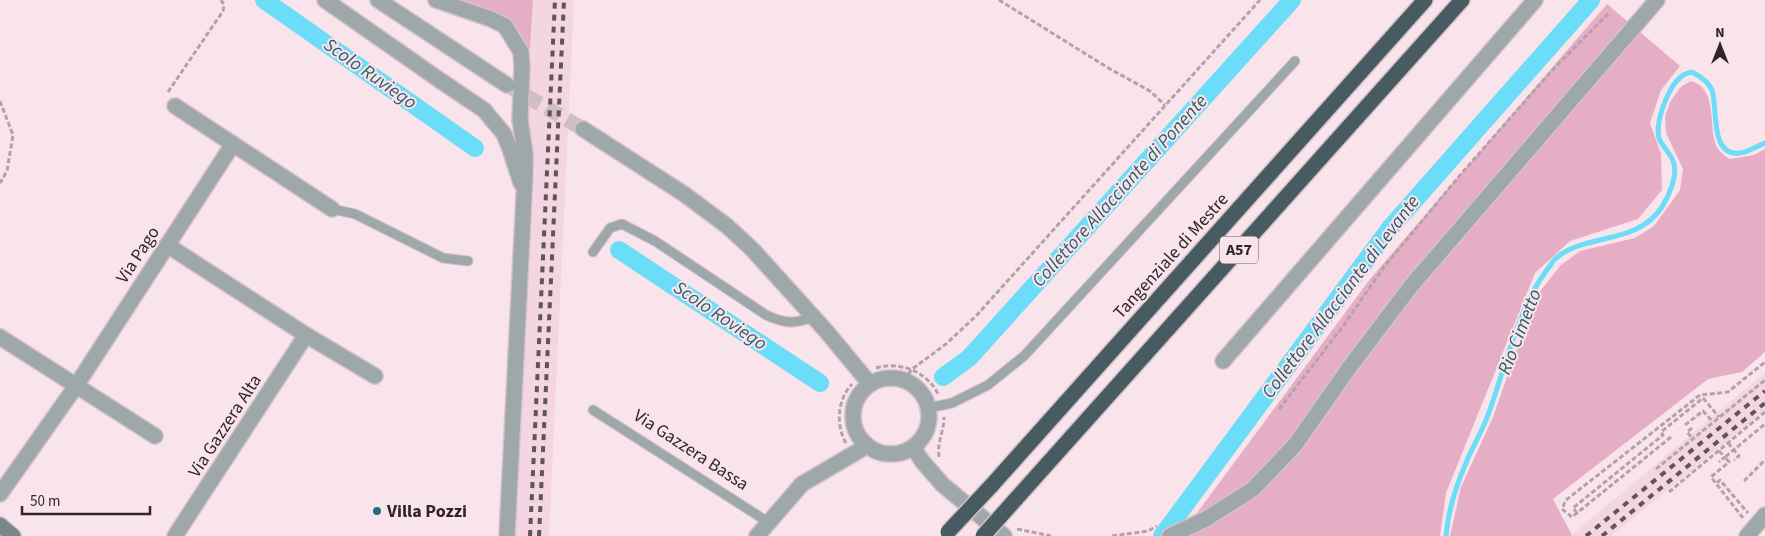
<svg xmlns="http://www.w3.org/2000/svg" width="1765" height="536" viewBox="0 0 1765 536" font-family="'Source Sans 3',sans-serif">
<rect width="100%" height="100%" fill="#f9e4ec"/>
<g fill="#f3d6e1">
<path d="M533 0H574L549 536H514L535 171 528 129Z"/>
<path d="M1765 373V410L1611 536H1570Z"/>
</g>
<g fill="#e6aec5">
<path d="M451 0H533L530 52 520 33 505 18Z"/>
<path d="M1607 4 1680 66 1661 90 1650 123 1661 154 1662 190 1638 219 1570 241 1535 273 1446 493 1440 536H1180L1370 279Z"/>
<path d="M1691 81C1717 88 1709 123 1715 142 1717 150 1723 155 1730 159L1754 155 1765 149V352L1742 372 1708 379 1553 499 1572 535 1570 536H1450L1461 487 1493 417 1520 340 1541 290 1561 265 1580 251 1635 238 1654 226 1680 190 1683 169 1666 133 1665 117 1670 102 1679 89 1682 86Z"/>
</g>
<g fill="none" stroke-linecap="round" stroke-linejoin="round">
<path stroke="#6cddf9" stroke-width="5" d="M1446 536C1448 511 1456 486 1466 463 1472 447 1482 432 1488 415 1505 369 1517 311 1546 271 1549 268 1552 262 1555 259 1586 232 1636 246 1662 207 1669 196 1677 177 1674 164 1672 154 1662 147 1659 138 1655 122 1668 86 1682 76 1684 74 1689 73 1692 72 1700 76 1708 81 1712 90 1718 107 1709 157 1740 153 1749 152 1756 146 1765 143"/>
<g stroke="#6cddf9" stroke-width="18">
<path d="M264 0 475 148"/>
<path d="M619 250 820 383"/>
<path d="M943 377 969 358 1292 0"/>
<path d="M1162 536 1390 228 1591 0"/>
</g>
<path stroke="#d0bec5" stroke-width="15" stroke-dasharray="15 8" stroke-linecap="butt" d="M507 85 583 129"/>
<g stroke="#d4c2c9" stroke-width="11">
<g id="lane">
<path d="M332 209 355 214 443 258 468 261"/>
<path d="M593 252 610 228 622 224 655 241 766 315C786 324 793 324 814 317"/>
<path d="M928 408 952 403 988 385 1024 356 1295 61"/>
<path d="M593 410 768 522"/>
</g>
</g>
<g stroke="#d4c2c9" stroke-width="18">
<g id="street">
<path d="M325 0 441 81 484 110 504 134 510 149 521 183"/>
<path d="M378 0 507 85"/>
<path d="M436 0 491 19 505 26 521 52 522 67 520 120 525 153V176L507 536"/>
<path d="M175 106 332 209"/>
<path d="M583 129 684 194 727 226 752 249 827 332 870 384"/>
<path d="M167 245 306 335 375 376"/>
<path d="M0 337 155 436"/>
<path d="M1223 361 1535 0"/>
<circle cx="891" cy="416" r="38"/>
<path d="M913 447 922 461 942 484 1004 536"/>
<path d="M0 494 76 386 233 144"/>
<path d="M175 536 306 335"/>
<path d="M757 536 802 484 860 450 866 444"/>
<path d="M1170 536 1206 519 1253 489 1295 445 1349 368 1411 286 1657 0"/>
<path d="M1747 536 1765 515"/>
</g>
</g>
<g stroke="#d4c2c9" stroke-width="18">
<path id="secondary" d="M0 525 13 536"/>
</g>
<g stroke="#d4c2c9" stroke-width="18">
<g id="highway">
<path d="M992 485 1425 0"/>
<path d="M1015 500 1462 0"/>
</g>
</g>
<g stroke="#b3a3a9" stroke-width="3" stroke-dasharray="5 2.5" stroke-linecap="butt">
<path d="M999 0 1110 69 1150 91 1165 105"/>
<path d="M168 92 223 11 224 5 221 0"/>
<path d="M0 101 13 135 7 171 0 183"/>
<path d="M876 368C899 361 927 371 938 394"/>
<path d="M905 381 911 370 946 344 976 316 1260 0"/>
<path d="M1279 409 1341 329 1384 267 1461 174 1556 66 1609 13"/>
<path d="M1685 425 1703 411 1713 422"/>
<path d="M1692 428 1687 432 1693 439"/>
<path d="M1671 437 1572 517 1562 509 1566 500 1700 395 1728 392 1765 362"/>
<path d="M846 443C835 424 838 399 852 384"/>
<path d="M1728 443 1739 456 1734 460"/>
<path d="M1719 451 1725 457 1719 462"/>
<path d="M939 457C937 441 944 432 944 417"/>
<path d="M1656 469 1765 380"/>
<path d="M1744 481 1765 460"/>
<path d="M1717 483 1720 480 1748 513"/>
<path d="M1669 492 1765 412"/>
<path d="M1577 513 1573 508 1663 435 1661 432 1703 398 1719 417"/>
<path d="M1743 518 1711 477 1729 462 1725 457 1765 424"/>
<path d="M1017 529 1051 536"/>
<path d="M1112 536 1148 531 1157 526"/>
</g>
<use href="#lane" stroke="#9ea7aa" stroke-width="9"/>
<use href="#street" stroke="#9ea7aa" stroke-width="15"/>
<use href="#secondary" stroke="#79878b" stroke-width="15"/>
<use href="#highway" stroke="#485b61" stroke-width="15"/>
<g stroke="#605559" stroke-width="4" stroke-dasharray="6 6" stroke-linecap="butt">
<path d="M530 536 555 0"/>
<path d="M539 536 564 0"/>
<path d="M1586 536 1765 391"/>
<path d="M1602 536 1765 403"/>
</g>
<g stroke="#d4c2c9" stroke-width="18" stroke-linecap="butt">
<g id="highway-bridge">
<path d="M948 532 992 485"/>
<path d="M983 536 1015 500"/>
</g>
</g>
<use href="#highway-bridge" stroke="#485b61" stroke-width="15"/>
</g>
<circle fill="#256a7a" stroke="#f9e4ec" stroke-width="2" cx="377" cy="511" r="5"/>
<g text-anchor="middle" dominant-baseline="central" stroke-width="4" stroke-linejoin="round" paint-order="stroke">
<rect fill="#f9e4ec" stroke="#6b5f64" stroke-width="1" x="1220" y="236.5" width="38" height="27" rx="4"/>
<g font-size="16" font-weight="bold" fill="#2e2629">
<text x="1239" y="250">A57</text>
</g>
<g font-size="18" fill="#2e2629" stroke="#f9e4ec">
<text transform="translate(138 255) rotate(-57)">Via Pago</text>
<text transform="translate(1171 256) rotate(-48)">Tangenziale di Mestre</text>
<text transform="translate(225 426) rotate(-57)">Via Gazzera Alta</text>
<text transform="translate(691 450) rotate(33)">Via Gazzera Bassa</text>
</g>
<g font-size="18" font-weight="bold" fill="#2e2629" stroke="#f9e4ec" text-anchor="start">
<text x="387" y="511">Villa Pozzi</text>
</g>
<g font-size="19" font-style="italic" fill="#2d5e6a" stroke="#f9e4ec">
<text transform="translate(370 74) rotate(35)">Scolo Ruviego</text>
<text transform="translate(1120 191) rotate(-48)">Collettore Allacciante di Ponente</text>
<text transform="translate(1341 297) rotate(-53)">Collettore Allacciante di Levante</text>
<text transform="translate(720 316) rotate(34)">Scolo Roviego</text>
<text transform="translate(1520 332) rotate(-69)">Rio Cimetto</text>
</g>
</g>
<g transform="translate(1720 45)" stroke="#f9e4ec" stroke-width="4" paint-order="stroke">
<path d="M0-4L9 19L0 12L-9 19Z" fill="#2e2629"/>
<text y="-8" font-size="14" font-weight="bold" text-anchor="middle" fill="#2e2629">N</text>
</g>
<path d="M22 506v8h128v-8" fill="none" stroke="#2e2629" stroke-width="2.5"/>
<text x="30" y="506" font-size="15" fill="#2e2629" stroke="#f9e4ec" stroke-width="4" paint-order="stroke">50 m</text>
</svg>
